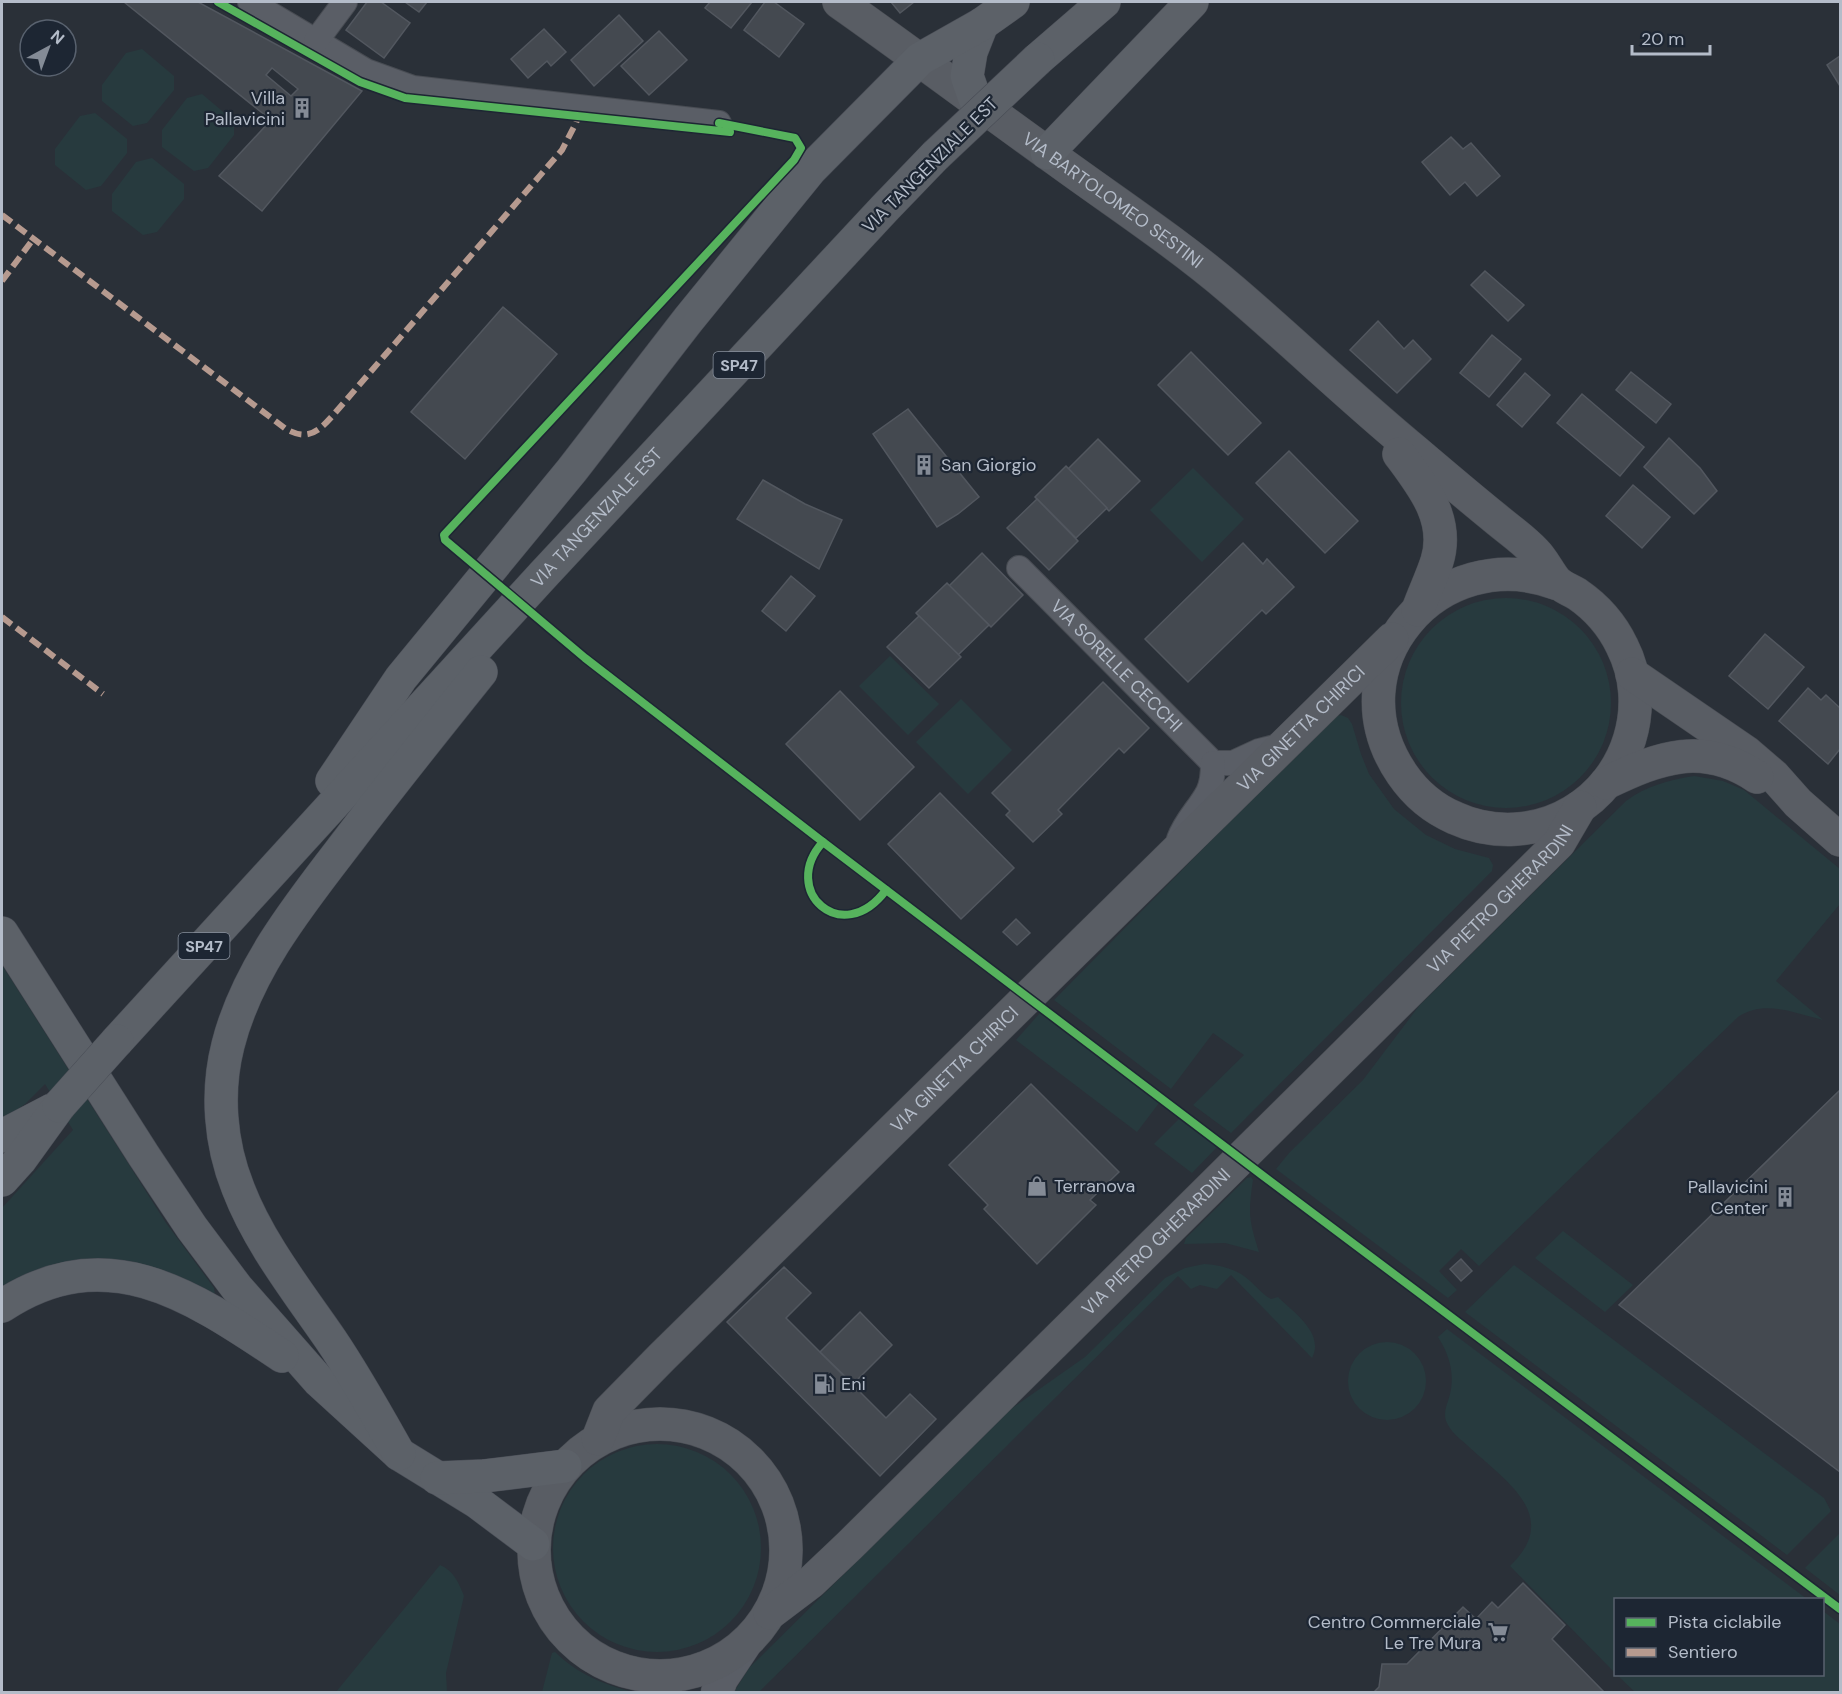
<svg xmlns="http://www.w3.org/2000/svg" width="1842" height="1694" viewBox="0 0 1842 1694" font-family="'DM Sans',sans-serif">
<rect width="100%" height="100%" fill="#2a3038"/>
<g fill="#273a3e">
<path d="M142 49 174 76V90L147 123 133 126 102 101V85L126 53Z"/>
<path d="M202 94 234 121V135L208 168 194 171 162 147V130L187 98Z"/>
<path d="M95 113 127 139V153L101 186 86 190 55 165V149L80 116Z"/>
<path d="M152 158 184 184V199L157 232 143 235 112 211V194L136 162Z"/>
<path d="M1193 468 1244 519 1202 562 1150 510Z"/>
<circle cx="1506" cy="703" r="105"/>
<path d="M890 656 939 704 908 735 859 686Z"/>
<path d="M961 699 1012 750 968 794 916 742Z"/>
<path d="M1341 715 1348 718 1352 724 1361 754 1369 774 1394 809 1426 835 1455 849 1489 858 1493 865 1492 871 1231 1133 1193 1105 1244 1055 1213 1033 1171 1089 1054 1000 1329 721 1336 716Z"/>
<path d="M1694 776 1723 781 1744 790 1840 869V904L1776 981 1823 1020C1795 1013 1764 999 1738 1017L1479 1266 1461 1249 1439 1271 1457 1290 1448 1298 1276 1169 1289 1153 1363 1080 1419 1006 1626 801C1646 786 1669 780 1694 776Z"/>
<path d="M2 965 166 1223 209 1281 214 1288 215 1295 192 1286 2 1294V1208L73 1130 45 1084 25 1104 2 1121Z"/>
<path d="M1040 1013 1159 1103 1137 1132 1016 1040Z"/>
<path d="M1179 1119 1217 1147 1192 1173 1154 1144Z"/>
<path d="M1251 1177 1253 1180C1248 1214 1249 1220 1259 1252L1225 1243 1184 1244 1186 1238 1247 1178Z"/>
<path d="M1563 1231 1633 1285 1605 1312 1535 1258Z"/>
<path d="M1204 1264C1220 1265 1237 1269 1249 1280 1256 1286 1263 1295 1271 1299L1278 1297C1293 1312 1325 1333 1312 1358L1231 1275 1217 1289 1200 1285 1191 1289 1178 1276 759 1692H734L749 1668 1011 1409 1085 1357 1165 1278 1185 1268Z"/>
<path d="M1514 1265 1824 1498 1831 1511 1787 1555 1465 1312Z"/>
<path d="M1447 1329 1807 1599 1616 1600 1615 1673 1510 1566C1563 1515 1504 1480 1467 1445 1459 1438 1450 1431 1446 1421 1443 1411 1448 1403 1450 1394 1455 1373 1449 1354 1438 1337Z"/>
<circle cx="1387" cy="1381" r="39"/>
<circle cx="657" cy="1548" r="104"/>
<path d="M1840 1533V1595L1805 1568Z"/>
<path d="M440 1565C453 1570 459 1583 464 1596L446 1673 447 1692H336Z"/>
<path d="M1823 1611 1840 1624V1692H1635L1617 1675 1822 1674Z"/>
<path d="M555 1652C578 1674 602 1684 633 1692H542L552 1653Z"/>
</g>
<g fill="#444950" stroke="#52575f" stroke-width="1.5" fill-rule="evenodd">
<path d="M124 2H198L362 91 262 211 219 176 271 120ZM272 68 298 89 291 96 266 75Z"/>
<path d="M367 2H381L410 23 384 58 346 30Z"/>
<path d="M405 2H427L419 12Z"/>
<path d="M710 2H752L731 28 705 8Z"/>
<path d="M765 2H774L804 24 779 57 744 30Z"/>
<path d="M891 2H914L900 13Z"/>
<path d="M619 15 643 41 594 86 571 60Z"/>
<path d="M544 29 566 52 551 66 547 61 528 78 511 59Z"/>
<path d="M659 31 687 60 649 95 621 66Z"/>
<path d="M1840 56V86L1827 65Z"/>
<path d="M1451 137 1463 149 1471 143 1500 176 1477 196 1465 182 1450 195 1422 162Z"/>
<path d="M1485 271 1524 305 1508 321 1471 285Z"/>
<path d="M503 307 557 354 465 459 411 412Z"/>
<path d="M1378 321 1404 349 1413 340 1431 359 1397 393 1350 350Z"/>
<path d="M1492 335 1521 359 1489 397 1460 373Z"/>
<path d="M1191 352 1261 423 1228 455 1158 385Z"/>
<path d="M1631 372 1671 404 1656 423 1616 390Z"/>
<path d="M1525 373 1550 395 1522 427 1497 405Z"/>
<path d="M1582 394 1644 447 1620 476 1557 423Z"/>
<path d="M908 409 979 497 958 514 937 527 873 434Z"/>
<path d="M1669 438 1700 468 1717 491 1694 514 1644 467Z"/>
<path d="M1098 439 1140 481 1109 511 1068 469Z"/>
<path d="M1289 451 1358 521 1325 553 1256 483Z"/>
<path d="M1066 466 1107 508 1076 538 1035 497Z"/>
<path d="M763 480 805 504 842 520 819 569 737 519Z"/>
<path d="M1633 485 1670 517 1642 548 1606 516Z"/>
<path d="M1037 499 1078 541 1049 570 1007 528Z"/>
<path d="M1243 543 1263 564 1267 559 1294 587 1266 614 1262 610 1188 682 1145 639Z"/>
<path d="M982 553 1023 595 991 627 949 586Z"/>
<path d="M791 576 815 596 786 631 762 611Z"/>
<path d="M947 583 989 625 958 655 916 613Z"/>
<path d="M919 616 961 657 929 688 887 647Z"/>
<path d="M1765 634 1804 667 1768 709 1729 676Z"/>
<path d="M1103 682 1149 728 1124 753 1119 748 1058 810 1062 814 1033 842 1006 815 1010 811 992 793Z"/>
<path d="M1808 688 1821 700 1826 695 1840 708V749L1828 764 1779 721Z"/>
<path d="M840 691 914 767 860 820 786 744Z"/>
<path d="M940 793 1014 868 961 919 888 844Z"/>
<path d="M1016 919 1030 933 1017 945 1003 932Z"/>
<path d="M1031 1084 1119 1172 1090 1200 1096 1205 1037 1264 984 1209 988 1205 949 1165Z"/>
<path d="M1840 1090V1472L1619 1305Z"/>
<path d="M1461 1259 1472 1271 1461 1281 1450 1269Z"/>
<path d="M784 1267 811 1293 786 1318 886 1418 910 1394 936 1419 880 1476 727 1322Z"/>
<path d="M860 1312 892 1345 853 1384 820 1352Z"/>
<path d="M1523 1583 1565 1625 1552 1639 1604 1692H1374L1379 1687 1382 1664H1407L1463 1607 1476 1619 1492 1602 1498 1608Z"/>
</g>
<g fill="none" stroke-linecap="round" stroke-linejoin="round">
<g stroke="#484c53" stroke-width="26">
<g id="minor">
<path d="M250 2 366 71 413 88 719 123"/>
<path d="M316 41 345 2"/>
<path id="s1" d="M1019 568 1213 763"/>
<path d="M1213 763H1233L1259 751 1283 745"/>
<path d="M1179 839C1186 820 1199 809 1208 792 1212 784 1213 773 1213 763"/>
</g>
</g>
<g stroke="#484c53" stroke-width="33">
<g id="tertiary">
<path d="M653 1676 666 1692"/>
<path d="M717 1692 722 1679 746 1643"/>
</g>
</g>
<g stroke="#484c53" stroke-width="34">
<g id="secondary">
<path id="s2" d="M839 2C913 54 984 108 1057 160 1116 203 1177 243 1232 290 1294 343 1352 399 1415 451 1442 474 1468 496 1495 518 1508 529 1523 539 1535 552 1543 560 1548 571 1555 580 1561 587 1569 589 1577 594 1596 607 1612 625 1622 646 1652 705 1629 779 1572 812 1537 833 1492 835 1455 818 1434 809 1415 793 1402 774 1329 667 1438 538 1558 584"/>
<path d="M1399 454C1422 485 1450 519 1437 561 1432 577 1424 593 1418 610"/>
<path d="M1632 674 1746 752 1774 776 1798 803 1840 840"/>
<path d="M1606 783C1660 757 1703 741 1757 777"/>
<circle cx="660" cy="1550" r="126"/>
<path id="s3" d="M598 1439 609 1411 662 1357 1392 639"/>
<path id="s4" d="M770 1613 811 1582 849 1546 1559 843 1580 807"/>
</g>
</g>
<g stroke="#484c55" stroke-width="34">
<g id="primary">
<path d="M1038 59 1104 2"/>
<path d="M975 99 967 76 971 52 982 24"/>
<path d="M1047 153 1192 2"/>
<path d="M332 781 401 678 572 470 688 320 810 170 920 59 982 24 1013 2"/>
<path d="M2 933 144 1156 192 1228 237 1288 319 1381 399 1454 477 1502 533 1544"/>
<path id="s5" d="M117 1041 543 575 884 209 935 156"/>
<path d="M2 1136 52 1110"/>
<path d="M2 1180 20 1160 59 1106"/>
<path d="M2 1306C107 1237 192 1296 282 1356"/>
<path d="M399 1454C377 1415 356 1377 331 1340 298 1292 259 1243 238 1188 220 1143 216 1092 228 1045 247 969 301 902 348 841 391 784 436 728 481 672"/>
<path d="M437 1478 484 1476 565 1466"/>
</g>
</g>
<use href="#minor" stroke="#5a5e66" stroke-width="24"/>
<use href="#tertiary" stroke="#5a5e66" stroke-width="32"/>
<use href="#secondary" stroke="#595d64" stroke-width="33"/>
<use href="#primary" stroke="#5c6168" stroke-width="33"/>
<g stroke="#484c55" stroke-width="34" stroke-linecap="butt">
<g id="primary-bridge">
<path d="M935 156 1038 59"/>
<path d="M59 1106 117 1041"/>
</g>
</g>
<use href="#primary-bridge" stroke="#5c6168" stroke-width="33"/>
<g stroke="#b69a8f" stroke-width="6" stroke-dasharray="12 6" stroke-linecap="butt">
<path d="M2 215 286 429C309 442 320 430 335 413L562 150 576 123 580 112"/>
<path d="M2 281 34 238"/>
<path d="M2 617 103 694"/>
</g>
<g stroke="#1d2633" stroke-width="11">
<g id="cycleway">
<path d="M218 2 360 82 405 98 730 132"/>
<path d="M719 123 795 138 801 148 794 160 444 535 445 540 585 658 823 842 1262 1175 1840 1609"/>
<path d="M823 842C779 890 842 949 886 890"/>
</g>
</g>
<use href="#cycleway" stroke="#56b35d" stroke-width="8"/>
</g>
<defs>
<g id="building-bare" transform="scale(1.62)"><path d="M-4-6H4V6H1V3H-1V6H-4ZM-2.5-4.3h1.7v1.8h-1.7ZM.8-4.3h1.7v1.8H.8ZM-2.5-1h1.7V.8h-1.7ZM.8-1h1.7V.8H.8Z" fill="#848b96" stroke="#1d2633" stroke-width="2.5" paint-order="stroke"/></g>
<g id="shop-bare" transform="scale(1.62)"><path d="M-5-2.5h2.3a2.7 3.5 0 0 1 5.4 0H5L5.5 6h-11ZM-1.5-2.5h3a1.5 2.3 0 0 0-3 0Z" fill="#848b96" stroke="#1d2633" stroke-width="2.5" paint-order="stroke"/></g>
<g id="fuel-bare" transform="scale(1.62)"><path d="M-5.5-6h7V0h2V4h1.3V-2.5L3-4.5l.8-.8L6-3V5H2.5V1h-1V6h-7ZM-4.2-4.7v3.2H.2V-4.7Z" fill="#848b96" stroke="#1d2633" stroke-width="2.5" paint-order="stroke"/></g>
<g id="supermarket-bare" transform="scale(1.62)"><path d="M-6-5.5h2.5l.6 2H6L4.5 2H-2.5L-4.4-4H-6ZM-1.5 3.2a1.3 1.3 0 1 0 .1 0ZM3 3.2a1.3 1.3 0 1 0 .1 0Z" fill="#848b96" stroke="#1d2633" stroke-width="2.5" paint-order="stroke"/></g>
</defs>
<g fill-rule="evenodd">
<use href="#building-bare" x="302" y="108"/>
<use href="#building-bare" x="924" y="465"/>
<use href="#shop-bare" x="1037" y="1186"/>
<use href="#building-bare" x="1785" y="1197"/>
<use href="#fuel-bare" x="824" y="1384"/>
<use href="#supermarket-bare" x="1498" y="1632"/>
</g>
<g text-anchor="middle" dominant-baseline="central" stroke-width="4.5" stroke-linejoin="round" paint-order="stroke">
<g fill="#1d2633" stroke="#878f9c" stroke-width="1.5">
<rect x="713.5" y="352" width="51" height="26" rx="4.5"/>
<rect x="178.5" y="933" width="51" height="26" rx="4.5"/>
</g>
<g font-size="16" font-weight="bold" fill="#b4bcc9">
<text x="739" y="365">SP47</text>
<text x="204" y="946">SP47</text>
</g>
<g font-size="18" fill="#b4bcc9" stroke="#1d2633" text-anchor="end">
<text x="285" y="98">Villa<tspan x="285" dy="21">Pallavicini</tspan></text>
<text x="941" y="465" text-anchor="start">San Giorgio</text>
<text x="1054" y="1186" text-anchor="start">Terranova</text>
<text x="1768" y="1187">Pallavicini<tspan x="1768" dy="21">Center</tspan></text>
<text x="841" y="1384" text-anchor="start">Eni</text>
<text x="1481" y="1622">Centro Commerciale<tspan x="1481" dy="21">Le Tre Mura</tspan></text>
</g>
<g font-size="18" fill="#b4bcc9" stroke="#1d2633">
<text transform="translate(930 165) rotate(-45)">VIA TANGENZIALE EST</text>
<text stroke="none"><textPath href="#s2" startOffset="338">VIA BARTOLOMEO SESTINI</textPath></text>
<text stroke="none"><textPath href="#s5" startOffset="710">VIA TANGENZIALE EST</textPath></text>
<text stroke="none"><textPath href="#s1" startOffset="138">VIA SORELLE CECCHI</textPath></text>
<text stroke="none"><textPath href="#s3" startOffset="1002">VIA GINETTA CHIRICI</textPath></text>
<text stroke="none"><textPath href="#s4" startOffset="1022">VIA PIETRO GHERARDINI</textPath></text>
<text stroke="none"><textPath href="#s3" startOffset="516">VIA GINETTA CHIRICI</textPath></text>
<text stroke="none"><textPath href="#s4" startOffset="536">VIA PIETRO GHERARDINI</textPath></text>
</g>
</g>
<rect width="1842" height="1694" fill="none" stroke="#b4bcc9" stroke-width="6"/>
<rect x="1614" y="1598" width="210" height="78" fill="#1d2633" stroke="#59626f" stroke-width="1.5"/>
<rect x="1626" y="1618" width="30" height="9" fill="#56b35d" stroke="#59626f" stroke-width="1.5"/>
<text x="1668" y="1628" font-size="18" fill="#b4bcc9">Pista ciclabile</text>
<rect x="1626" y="1648" width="30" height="9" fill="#b69a8f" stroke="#59626f" stroke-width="1.5"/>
<text x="1668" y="1658" font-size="18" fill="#b4bcc9">Sentiero</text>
<g transform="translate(48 48) rotate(41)"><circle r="28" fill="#1d2633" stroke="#59626f" stroke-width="1.5"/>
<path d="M0-4.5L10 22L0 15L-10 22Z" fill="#848b96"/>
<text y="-9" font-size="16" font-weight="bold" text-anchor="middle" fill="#b4bcc9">N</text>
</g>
<path d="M1632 45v9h78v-9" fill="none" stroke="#b4bcc9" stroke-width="3"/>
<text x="1641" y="45" font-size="18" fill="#b4bcc9" stroke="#1d2633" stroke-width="4.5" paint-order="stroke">20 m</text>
</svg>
